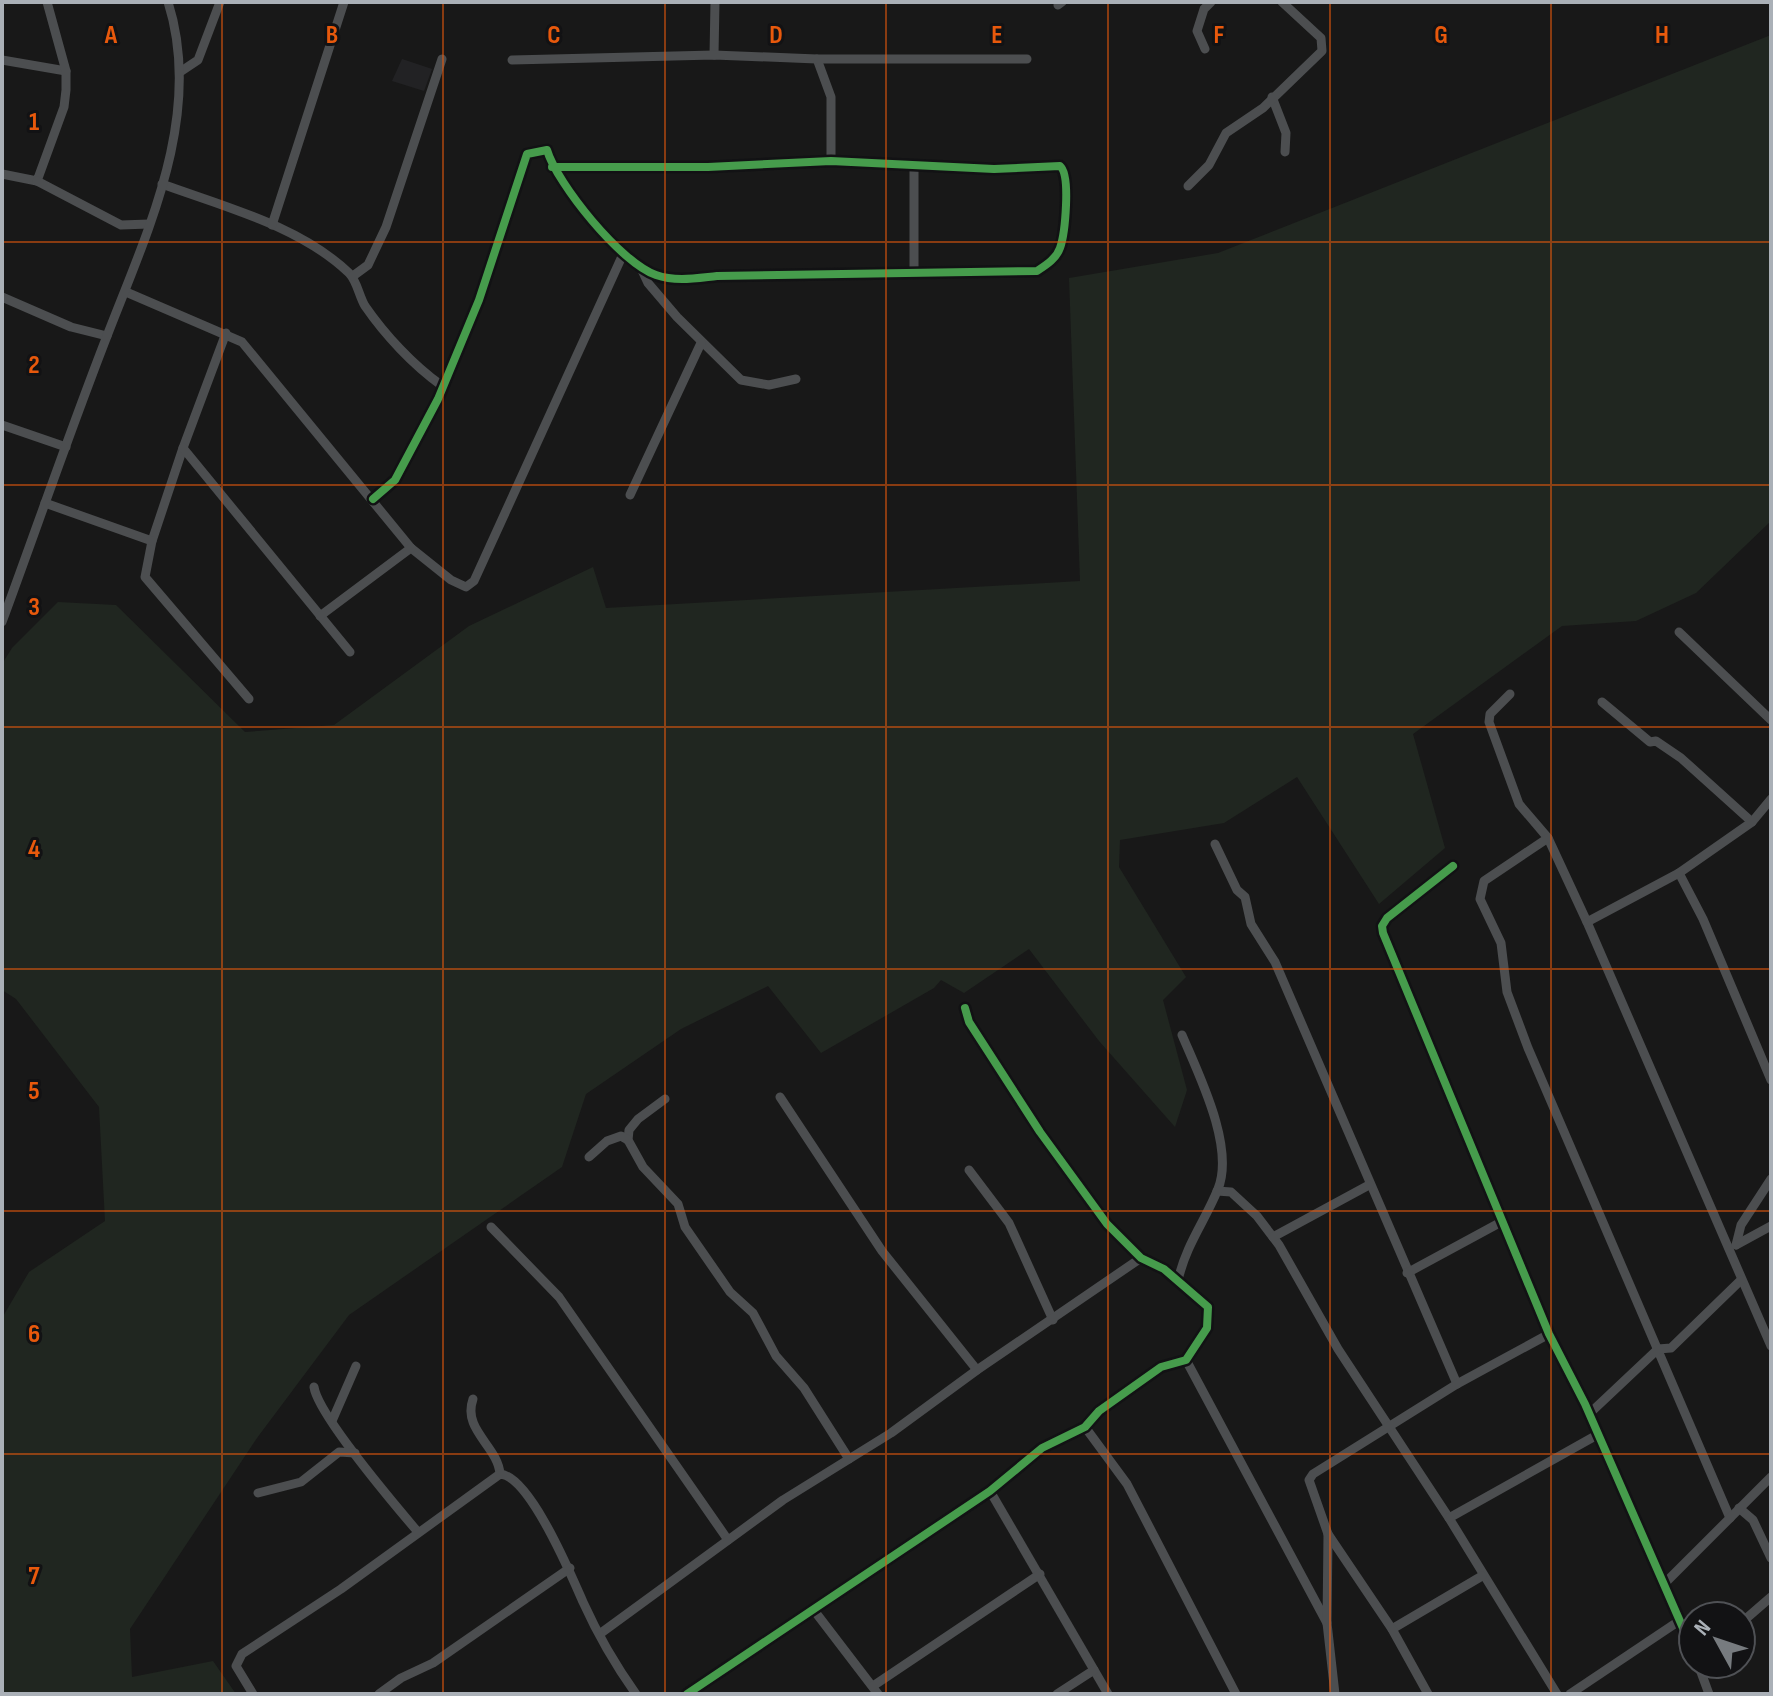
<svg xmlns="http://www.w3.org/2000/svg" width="1773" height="1696" viewBox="0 0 1773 1696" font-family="'Sofia Sans Condensed',sans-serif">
<rect width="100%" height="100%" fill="#181818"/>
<path fill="#222224" d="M402 59 432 69 424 91 392 81Z"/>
<path fill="#202620" d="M1771 35V521L1696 593 1636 621 1562 626 1413 734 1445 848 1379 904 1297 777 1224 823 1120 840 1119 867 1186 977 1163 1000 1187 1090 1175 1127 1099 1041 1029 949 964 993 941 980 934 988 821 1053 768 986 681 1029 586 1094 562 1167 349 1315 257 1438 130 1629 132 1677 213 1661 236 1694H2V1318L29 1272 105 1221 99 1107 16 999 2 990V664L12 648 58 602 116 605 245 732 334 725 469 626 593 567 606 608 1080 581 1069 278 1218 253Z"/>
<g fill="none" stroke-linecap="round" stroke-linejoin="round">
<g stroke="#4c4e50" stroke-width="9">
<path d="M1058 5 1062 2"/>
<path d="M1205 49 1197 31 1204 9 1211 2"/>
<path d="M714 55 715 2"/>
<path d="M817 59 831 97V161"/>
<path d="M2 60 66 71"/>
<path d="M512 60 714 55 817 59H1027"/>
<path d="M180 72 198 60 220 2"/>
<path d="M1272 97 1286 133 1285 152"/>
<path d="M2 174 37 181 64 107 66 90V71L47 2"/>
<path d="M37 181 121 225 149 224"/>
<path d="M162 184C225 207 300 226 349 273 357 281 359 296 365 306 385 335 413 365 441 385"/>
<path d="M1188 186 1209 165 1226 133 1263 108 1322 51 1321 38 1282 2"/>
<path d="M272 225 344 2"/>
<path d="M641 268 648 283 677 317 741 380 769 385 796 379"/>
<path d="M914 274V165"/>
<path d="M353 276 368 265 386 227 442 59"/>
<path d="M126 292 242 342 411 548 451 580 466 587 474 581 624 252"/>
<path d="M2 297 71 327 107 336"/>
<path d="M226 333 183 448 152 541 145 577 249 699"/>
<path d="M2 425 66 447"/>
<path d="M183 448 350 652"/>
<path d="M630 495 701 343"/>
<path d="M373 499 395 480 438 399 479 300 527 154 547 150C557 184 621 263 656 275 676 282 697 278 717 276L1037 271C1046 265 1056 259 1060 248 1065 234 1071 175 1060 166L994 169 831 161 708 167H552"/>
<path d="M45 503 152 541"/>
<path d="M320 616 411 548"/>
<path d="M2 622C37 527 70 431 107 336 147 232 204 115 168 2"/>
<path d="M1679 632 1771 720"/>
<path d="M1510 694 1490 714 1489 722 1519 804 1548 838 1587 922 1771 1346"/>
<path d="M1602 702 1650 742 1656 741 1681 758 1752 822"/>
<path d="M1548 838 1484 881 1480 899 1501 943 1507 992 1528 1048 1730 1518"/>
<path d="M1215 844 1237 890 1245 897 1251 924 1275 962 1457 1384"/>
<path d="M1453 866 1387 918 1382 926 1383 933 1549 1334 1585 1404 1693 1651"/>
<path d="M1679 873 1703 919 1771 1080"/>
<path d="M1587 922 1679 873 1752 822 1771 799"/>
<path d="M780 1097 882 1251 977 1370"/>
<path d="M665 1099 638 1119 629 1130 628 1140 643 1167 678 1204 685 1227 730 1292 753 1313 776 1356 804 1388 849 1459"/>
<path d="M589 1157 607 1141 621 1136 628 1140"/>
<path d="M969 1170 1009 1223 1053 1320"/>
<path d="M1217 1191 1231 1192 1257 1216 1279 1245 1338 1349 1449 1518 1557 1694"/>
<path d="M491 1227 559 1297 728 1540"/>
<path d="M1273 1237 1369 1185"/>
<path d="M1736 1245 1741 1225 1771 1179"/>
<path d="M1736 1245 1771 1226"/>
<path d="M1407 1273 1503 1221"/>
<path d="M1178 1280C1187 1243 1204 1223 1218 1189 1235 1147 1199 1075 1182 1035"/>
<path d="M1186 1360 1327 1623"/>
<path d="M314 1387C318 1415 395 1505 417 1531"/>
<path d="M473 1399C462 1430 498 1446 500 1474"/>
<path d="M1589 1414 1658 1349 1671 1348 1741 1280"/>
<path d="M332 1421 356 1366"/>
<path d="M1085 1427 1127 1484 1236 1694"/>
<path d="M990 1491 1108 1694"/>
<path d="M258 1493 301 1482 339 1452 355 1453"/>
<path d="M1739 1508 1753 1520 1771 1558"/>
<path d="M1449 1518 1597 1435"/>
<path d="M1328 1534 1327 1623 1335 1694"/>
<path d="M1665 1583 1771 1477"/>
<path d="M813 1609 878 1694"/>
<path d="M1741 1623 1771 1597"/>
<path d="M1392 1629 1482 1576"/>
<path d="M601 1633 783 1500 891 1433 977 1370 1141 1258"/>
<path d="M1698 1664 1709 1694"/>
<path d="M873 1686 1040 1574"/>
<path d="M253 1694 236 1666 242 1654 341 1589 500 1474C530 1476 571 1575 583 1602 597 1633 616 1666 636 1694"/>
<path d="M379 1694 401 1678 433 1663 570 1568"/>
<path d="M687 1694 990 1491 1042 1448 1085 1427 1099 1411 1161 1367 1186 1360 1207 1328 1208 1307 1164 1269 1141 1258 1107 1224 1040 1132 969 1022 965 1008"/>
<path d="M1057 1694 1094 1670"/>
<path d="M1428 1694 1392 1629 1328 1534 1309 1480 1313 1474 1457 1384 1549 1334"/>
<path d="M1570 1694 1679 1621"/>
</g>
<g stroke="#121214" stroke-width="13">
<g id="cycleway">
<path d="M373 499 395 480 438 399 479 300 527 154 547 150C557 184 621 263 656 275 676 282 697 278 717 276L1037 271C1046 265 1056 259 1060 248 1065 234 1071 175 1060 166L994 169 831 161 708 167H552"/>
<path d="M1453 866 1387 918 1382 926 1383 933 1549 1334 1585 1404 1693 1651"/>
<path d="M687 1694 990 1491 1042 1448 1085 1427 1099 1411 1161 1367 1186 1360 1207 1328 1208 1307 1164 1269 1141 1258 1107 1224 1040 1132 969 1022 965 1008"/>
</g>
</g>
<use href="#cycleway" stroke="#469c4c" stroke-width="8"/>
</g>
<path fill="none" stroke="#e8590c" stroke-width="2" stroke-opacity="0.55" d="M222 2V1694M443 2V1694M665 2V1694M886 2V1694M1108 2V1694M1330 2V1694M1551 2V1694M2 242H1771M2 485H1771M2 727H1771M2 969H1771M2 1211H1771M2 1454H1771"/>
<g font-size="26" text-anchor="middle" font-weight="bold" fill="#e8590c" stroke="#121214" stroke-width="6" stroke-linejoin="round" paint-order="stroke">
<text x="111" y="43">A</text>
<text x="332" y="43">B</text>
<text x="554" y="43">C</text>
<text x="776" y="43">D</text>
<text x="997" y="43">E</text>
<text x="1219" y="43">F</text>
<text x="1441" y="43">G</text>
<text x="1662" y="43">H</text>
<text x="34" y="130">1</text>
<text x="34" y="373">2</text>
<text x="34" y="615">3</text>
<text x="34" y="857">4</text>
<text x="34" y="1099">5</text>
<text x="34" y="1342">6</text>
<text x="34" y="1584">7</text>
</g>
<rect width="1773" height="1696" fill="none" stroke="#aab0b7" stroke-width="8"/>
<g transform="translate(1717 1640) rotate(310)"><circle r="38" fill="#121214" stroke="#4f5155" stroke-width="2"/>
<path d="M0-6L14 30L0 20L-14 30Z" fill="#777b7f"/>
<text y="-12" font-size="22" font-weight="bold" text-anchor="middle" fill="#aab0b7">N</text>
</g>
</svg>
